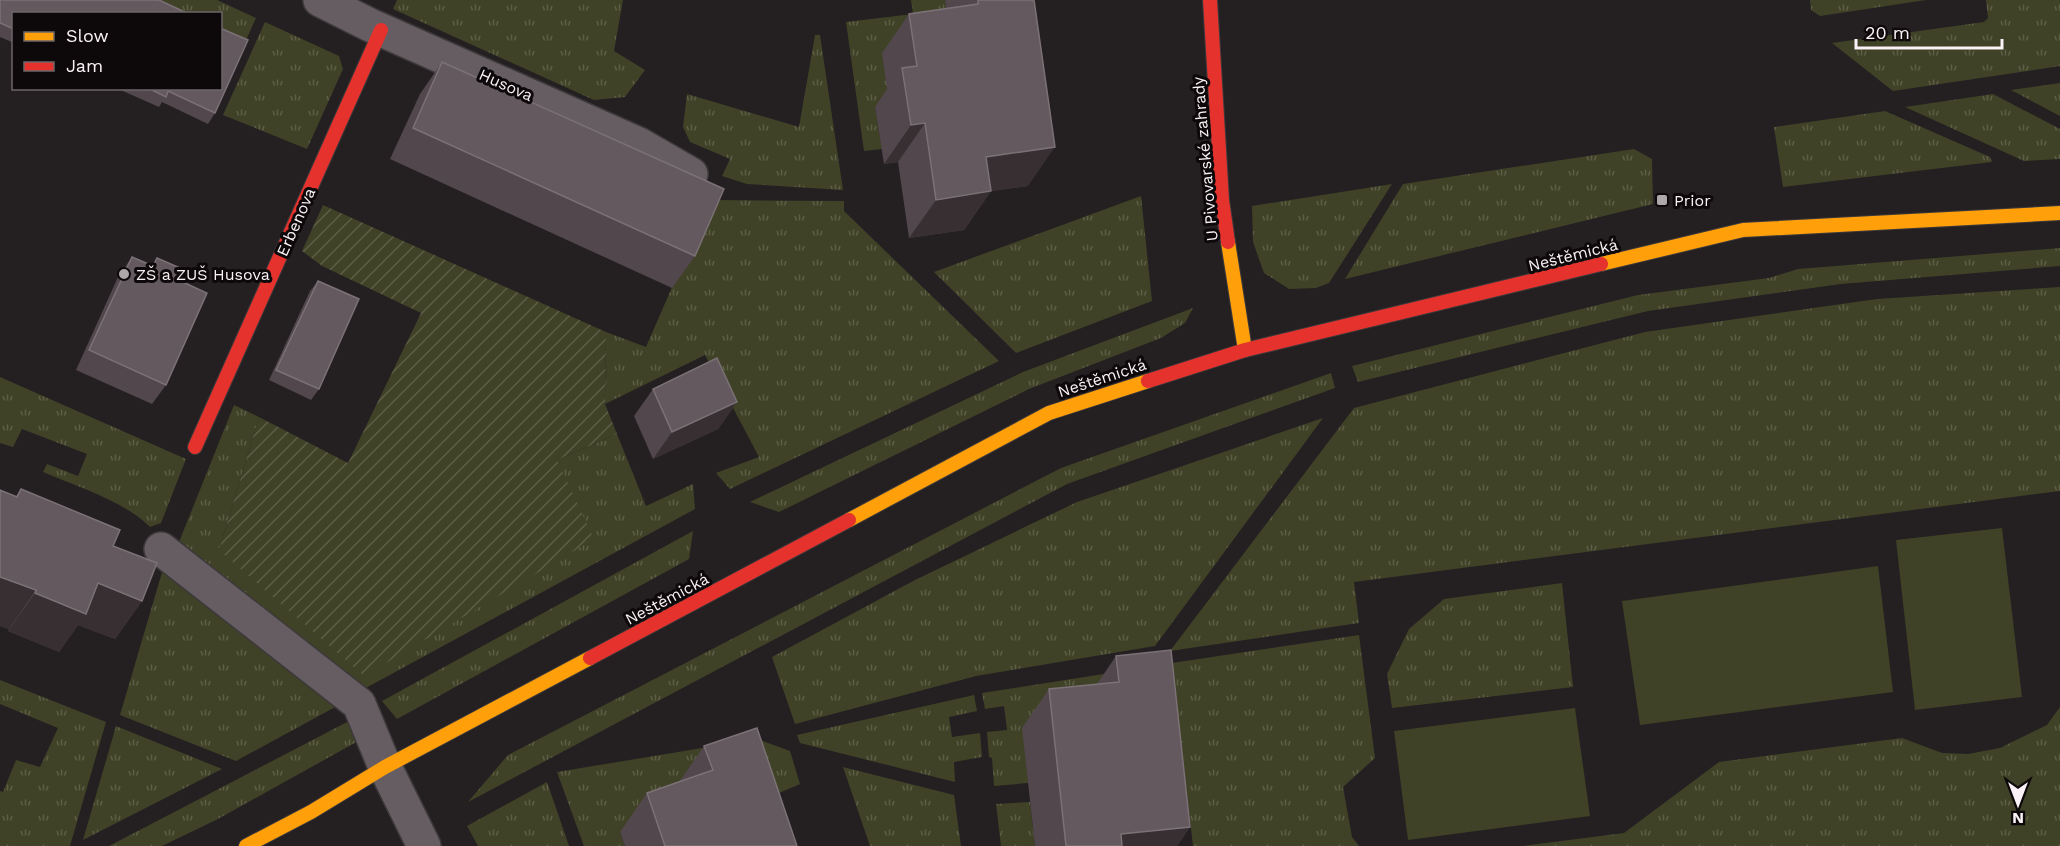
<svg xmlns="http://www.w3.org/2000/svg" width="2060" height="846" viewBox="0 0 2060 846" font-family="'Work Sans',sans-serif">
<defs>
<pattern id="grass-tufts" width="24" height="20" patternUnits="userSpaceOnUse" patternTransform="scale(1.5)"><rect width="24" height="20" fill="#3f4226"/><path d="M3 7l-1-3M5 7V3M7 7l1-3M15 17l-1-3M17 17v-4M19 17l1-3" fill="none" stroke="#5c5e46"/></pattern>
<pattern id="garden-furrows" width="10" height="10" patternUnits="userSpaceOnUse" patternTransform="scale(1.5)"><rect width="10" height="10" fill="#3f4226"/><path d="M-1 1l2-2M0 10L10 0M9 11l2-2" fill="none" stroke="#5c5e46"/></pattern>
</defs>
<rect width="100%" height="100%" fill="#241f21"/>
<g fill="url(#grass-tufts)">
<path d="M128 0H217L256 18 241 51 221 42 220 14 158 13Z"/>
<path d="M397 0H623L614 51 645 70 625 97 594 100 393 9Z"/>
<path d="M911 0H945L951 43 889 105 875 107 882 149 864 151 846 22 913 14Z"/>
<path d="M1810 0H1926L1820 16 1811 10Z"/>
<path d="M1986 0H2060V66L1893 91 1832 43 1984 22 1988 18Z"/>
<path d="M265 22 339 56 343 69 307 149 223 115Z"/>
<path d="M815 35H820L843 190 747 184 722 176 730 159 690 142 683 127 687 94 799 127Z"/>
<path d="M2060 83V116L2011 90Z"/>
<path d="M1993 94 2060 129V159L2024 161 1905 107Z"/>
<path d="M1885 111 1990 157 1992 162 1783 187 1774 127Z"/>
<path d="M1634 149 1652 159 1653 204 1345 279 1403 184Z"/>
<path d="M1392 184 1329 283 1316 288 1289 289 1264 273 1253 242 1252 206Z"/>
<path d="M1141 196 1152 301 1016 353 934 272Z"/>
<path d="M710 200 844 201V211L999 361 730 489 716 473 759 457 705 355 605 404 606 332 646 347Z"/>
<path d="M2060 248V266L1841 284 1648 311 1358 382 1352 366 1638 295 1769 278 1798 269Z"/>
<path d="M2060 287V491L1354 582 1359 623 1170 651 1354 408 1645 332 1877 299Z"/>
<path d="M1193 308 1185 323 1161 338 1029 389 779 512 750 502 1023 372Z"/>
<path d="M1331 373 1335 388 1067 484 468 802 508 755 1061 468Z"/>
<path d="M0 377 186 459 161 523 150 527C126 502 76 486 43 472L47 464 78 476 87 454 22 429 13 447 0 443Z"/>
<path d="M234 405 259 417 219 550 557 460 617 434 646 506 693 484 695 509 364 689 177 547Z"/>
<path d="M1323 418 1155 646 976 676 795 724 772 657 915 580 1077 502Z"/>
<path d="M693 531 689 559 397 719 382 701Z"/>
<path d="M163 569 337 706 236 761 120 715Z"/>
<path d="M1562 583 1573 687 1392 708 1387 674 1409 629 1444 599Z"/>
<path d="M1359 635 1375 758 1343 787 1352 837 1359 846H1193L1172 663Z"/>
<path d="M1142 668 1028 783 994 786 992 758 989 757 987 732 1007 730 1004 706 985 709 982 693Z"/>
<path d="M0 680 106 722 70 846H0V791L3 792 16 760 40 767 58 728 0 704Z"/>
<path d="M974 695 977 711 949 717 952 737 980 733 982 757 954 762 955 782 800 743 797 735Z"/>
<path d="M2060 707V846H1523L1624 833 1719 762 1902 738 1942 753 1968 754 2000 748 2047 725Z"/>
<path d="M351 720 360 740 218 819 162 846H109Z"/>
<path d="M116 726 222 769 83 840Z"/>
<path d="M757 739 790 751 800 784 779 793 620 832 625 846H584L557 772Z"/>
<path d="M843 767 954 795 961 846H870Z"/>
<path d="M547 782 569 846H478L467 826Z"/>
<path d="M1030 802 1035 846H1001L996 804Z"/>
</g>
<path fill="url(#garden-furrows)" d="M323 205 606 332 605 404 617 434 557 460 594 539 364 676 219 550 259 417 348 463 421 313 322 266 302 251Z"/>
<g fill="#3f4226">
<path d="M2002 528 2022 697 1915 710 1896 540Z"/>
<path d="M1878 566 1893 692 1640 725 1622 601Z"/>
<path d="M1575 708 1590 816 1408 840 1394 731Z"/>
</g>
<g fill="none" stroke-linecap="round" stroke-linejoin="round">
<g stroke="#3d393b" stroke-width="36">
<g id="street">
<path d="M320 0 370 25 639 144 691 174"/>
<path d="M161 549 359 704 385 767 424 846"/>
</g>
</g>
<g stroke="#3d393b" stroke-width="16">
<g id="slow">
<path d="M1228 242 1245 350"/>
<path d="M1601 264 1743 230 2060 213"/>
<path d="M849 520 1049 413 1148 381"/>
<path d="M246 846 311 812 385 767 590 658"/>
</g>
</g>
<g stroke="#3d393b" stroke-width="16">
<g id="jam">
<path d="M1210 0 1222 200 1228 242"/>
<path d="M1148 381 1245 350 1601 264"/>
<path d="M195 447 381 30"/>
<path d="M590 658 849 520"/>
</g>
</g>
<use href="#street" stroke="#655d61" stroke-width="33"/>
<use href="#slow" stroke="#ff9f0a" stroke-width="14"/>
<use href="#jam" stroke="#e5322d" stroke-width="14"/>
</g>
<g fill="#52474c">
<path d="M0 0 14 14V43L0 37Z"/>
<path d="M945 0H1034L1028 186 991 191 964 230 909 238 898 162 884 164 875 107 887 89 882 53 909 14 946 9Z"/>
<path d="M442 62 695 256 672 288 390 159 420 94Z"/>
<path d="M116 88H220L215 113 208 124 162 102 159 107Z"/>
<path d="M132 257 152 266 157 258 185 283 166 385 152 404 76 370 118 277Z"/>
<path d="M318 281 319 389 311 400 269 380 310 291Z"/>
<path d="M653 389 737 402 718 429 653 459 634 416Z"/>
<path d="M21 489 142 601 115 639 78 625 59 652 8 631 9 629 0 626V490L16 496Z"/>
<path d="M1116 656 1190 827 1177 846H1035L1022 728 1049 689 1097 684Z"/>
<path d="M704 746 797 846H625L620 832 647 793 679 782Z"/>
</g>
<g fill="#382f33">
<path d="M925 123 898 162 884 164 911 125Z"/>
<path d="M1055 147 1028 186 958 196 986 157Z"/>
<path d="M991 191 964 230 909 238 936 200Z"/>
<path d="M737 402 718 429 653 459 672 432Z"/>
<path d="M0 577 36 590 9 629 0 626Z"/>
<path d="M98 583 142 601 115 639 78 625 59 652 8 631 35 593Z"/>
<path d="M1190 827 1177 846H1113L1121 834Z"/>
</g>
<g fill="#64595e" stroke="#7b7176" stroke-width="1.5">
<path d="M0 0H159L189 14H14V29L0 23Z"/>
<path d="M978 0H1034L1055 147 986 157 991 191 936 200 925 123 911 125 902 68 917 66 909 14 978 4Z"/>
<path d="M220 28 248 40 215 113 168 91 166 97 148 88H220Z"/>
<path d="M442 62 724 189 695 256 413 128Z"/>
<path d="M132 257 153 266 157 258 189 272 185 283 207 293 166 385 89 350Z"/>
<path d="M318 281 359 299 319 389 276 370Z"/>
<path d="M717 358 737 402 672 432 653 389Z"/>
<path d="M21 489 120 530 113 546 157 563 142 601 98 583 86 614 35 593 36 590 0 577V490L17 497Z"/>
<path d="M1171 650 1190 827 1121 834 1122 846H1066L1049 689 1119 682 1116 656Z"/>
<path d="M757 728 797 846H665L647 793 713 770 704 746Z"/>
</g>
<g fill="#afa8ab" stroke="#0d080a" stroke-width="2">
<rect x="1656" y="194" width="12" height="12" rx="3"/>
<circle cx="124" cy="274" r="6"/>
</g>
<g text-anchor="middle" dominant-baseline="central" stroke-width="6" stroke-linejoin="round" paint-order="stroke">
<g font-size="16" fill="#faf2f6" stroke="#0d080a">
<text transform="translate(506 85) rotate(24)">Husova</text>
<text transform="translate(1205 159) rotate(-95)">U Pivovarské zahrady</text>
<text transform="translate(296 222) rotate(-66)">Erbenova</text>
<text transform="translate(1573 255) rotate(-14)">Neštěmická</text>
<text transform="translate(1102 378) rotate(-18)">Neštěmická</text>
<text transform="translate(667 599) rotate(-28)">Neštěmická</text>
</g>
<g font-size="16" fill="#faf2f6" stroke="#0d080a" text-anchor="start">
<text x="1674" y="200">Prior</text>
<text x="136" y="274">ZŠ a ZUŠ Husova</text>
</g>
</g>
<rect x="12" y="12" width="210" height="78" fill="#0d080a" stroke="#6c6668" stroke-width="1.5"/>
<rect x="24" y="32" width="30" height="9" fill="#ff9f0a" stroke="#6c6668" stroke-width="1.5"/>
<text x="66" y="42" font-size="18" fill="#faf2f6">Slow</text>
<rect x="24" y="62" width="30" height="9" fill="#e5322d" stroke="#6c6668" stroke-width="1.5"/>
<text x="66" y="72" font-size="18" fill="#faf2f6">Jam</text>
<g transform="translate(2018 804) rotate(180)" stroke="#0d080a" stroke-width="4.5" paint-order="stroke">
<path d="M0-4.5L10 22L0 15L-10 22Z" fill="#faf2f6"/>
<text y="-9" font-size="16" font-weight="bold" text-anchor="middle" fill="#faf2f6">N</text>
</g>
<path d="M1856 39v9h146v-9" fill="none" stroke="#faf2f6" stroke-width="3"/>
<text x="1865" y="39" font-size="18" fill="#faf2f6" stroke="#0d080a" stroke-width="4.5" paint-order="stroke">20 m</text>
</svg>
